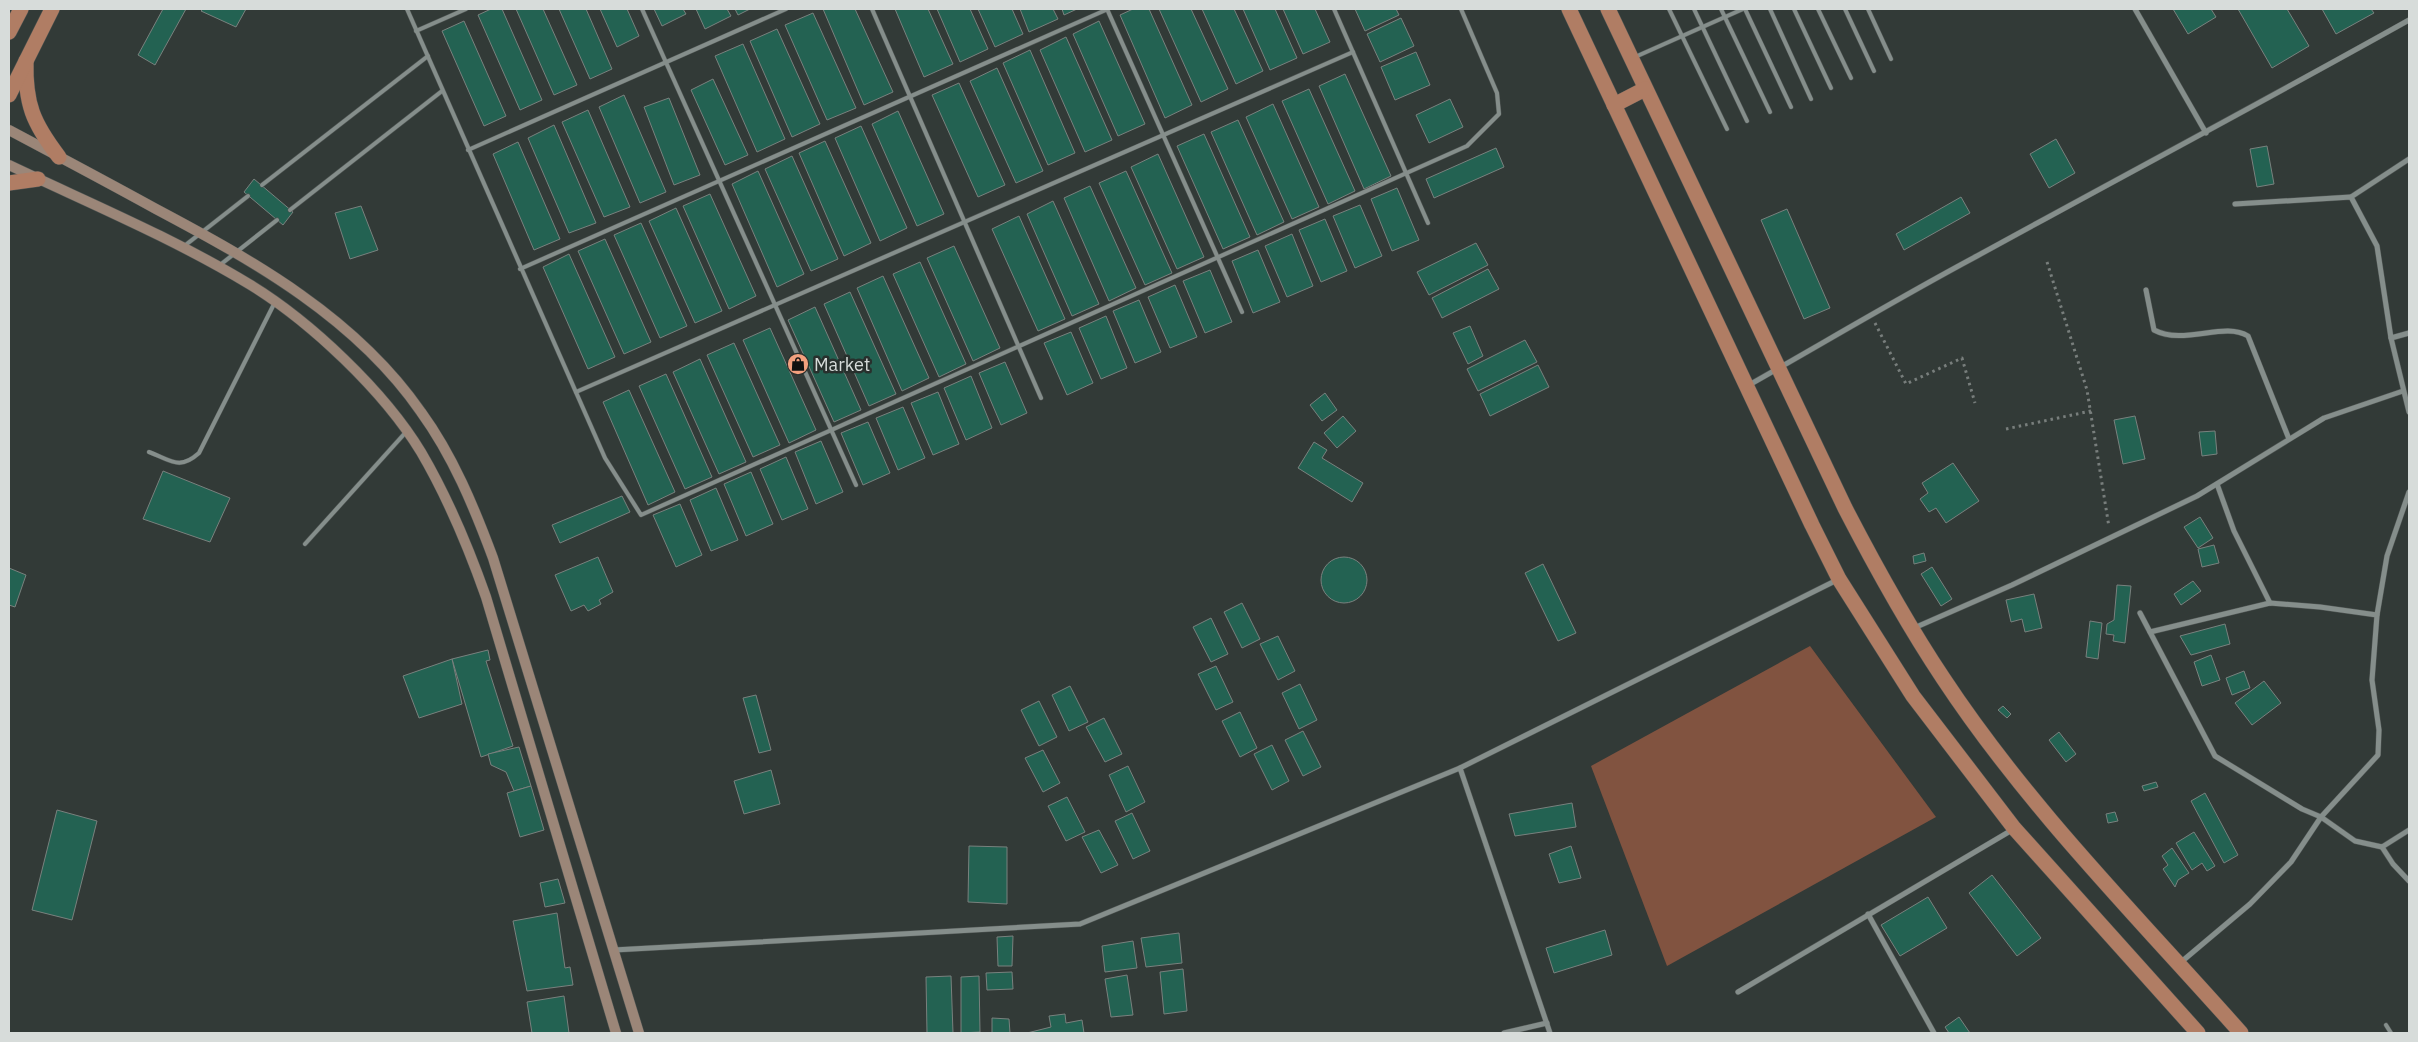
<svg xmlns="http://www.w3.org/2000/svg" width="2418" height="1042" viewBox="0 0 2418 1042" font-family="'IBM Plex Sans',sans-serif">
<rect width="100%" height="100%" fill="#323a37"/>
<path fill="#815340" d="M1810 646 1936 817 1667 966 1591 766Z"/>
<g fill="#236252" stroke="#79817e">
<path d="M163 9H186L155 65 138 55Z"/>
<path d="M203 9H246L236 27 201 11Z"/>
<path d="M491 9H502L542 100 520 110 478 15Z"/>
<path d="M516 9H543L577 85 554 95Z"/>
<path d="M559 9H586L612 69 590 79Z"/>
<path d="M600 9H627L639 36 617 47Z"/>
<path d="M654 9H683L686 14 662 26Z"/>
<path d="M696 9H727L731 16 705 29Z"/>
<path d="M735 9H750L738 15Z"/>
<path d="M823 9H855L893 92 864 105Z"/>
<path d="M895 9H928L953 64 924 77Z"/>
<path d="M937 9H970L988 49 960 62Z"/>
<path d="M978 9H1012L1023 34 995 47Z"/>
<path d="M1020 9H1053L1058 19 1029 32Z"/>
<path d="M1062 9H1077L1064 15Z"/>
<path d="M1133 9H1149L1192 105 1165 118 1120 15Z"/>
<path d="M1159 9H1191L1228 89 1201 102Z"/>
<path d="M1202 9H1234L1263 71 1236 84Z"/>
<path d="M1243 9H1275L1297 58 1270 70Z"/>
<path d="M1283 9H1315L1330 42 1303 54Z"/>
<path d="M1355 9H1396L1399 15 1365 31Z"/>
<path d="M2173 9H2211L2216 17 2188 34Z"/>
<path d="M2238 9H2287L2309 46 2272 68Z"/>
<path d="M2322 9H2371L2374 13 2336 34Z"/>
<path d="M813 13 856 108 827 120 785 25Z"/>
<path d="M1401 18 1414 46 1380 62 1367 34Z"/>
<path d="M464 21 506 116 484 126 442 31Z"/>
<path d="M1099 21 1145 124 1118 136 1073 34Z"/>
<path d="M777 29 820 124 792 137 750 41Z"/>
<path d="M1066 37 1112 140 1085 152 1040 50Z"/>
<path d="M743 44 785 139 757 152 715 56Z"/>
<path d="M1030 50 1075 153 1048 165 1003 63Z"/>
<path d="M1416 52 1430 85 1395 100 1381 67Z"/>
<path d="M997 68 1043 171 1016 183 970 81Z"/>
<path d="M1345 74 1391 176 1364 189 1319 86Z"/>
<path d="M713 79 748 155 725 165 691 90Z"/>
<path d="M959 83 1005 185 978 197 932 95Z"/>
<path d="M1309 89 1355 191 1328 204 1282 101Z"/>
<path d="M624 95 666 192 640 203 599 107Z"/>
<path d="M669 98 700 175 674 185 644 107Z"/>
<path d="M1450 99 1463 127 1429 143 1416 115Z"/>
<path d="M1273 104 1319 207 1292 219 1246 117Z"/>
<path d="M588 110 630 207 604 217 562 122Z"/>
<path d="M898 111 944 214 917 226 872 124Z"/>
<path d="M1238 120 1284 222 1257 235 1211 132Z"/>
<path d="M554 125 596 223 569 233 528 138Z"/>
<path d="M861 126 907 228 880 241 835 138Z"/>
<path d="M1204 134 1250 237 1223 249 1177 146Z"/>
<path d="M2056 139 2075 173 2049 188 2030 154Z"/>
<path d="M825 141 871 243 844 256 799 153Z"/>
<path d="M518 142 560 239 534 250 493 154Z"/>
<path d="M2267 146 2274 184 2257 187 2250 149Z"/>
<path d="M1496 148 1504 167 1434 198 1426 179Z"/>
<path d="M1158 154 1204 257 1177 269 1131 167Z"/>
<path d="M792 156 838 259 811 271 765 169Z"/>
<path d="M758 171 804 274 777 287 732 184Z"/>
<path d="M1126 171 1172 273 1145 285 1099 183Z"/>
<path d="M254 179 293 212 283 225 244 192Z"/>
<path d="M1090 186 1136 288 1109 301 1064 198Z"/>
<path d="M1397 188 1419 240 1392 251 1371 199Z"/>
<path d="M710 194 756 296 729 309 683 206Z"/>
<path d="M1961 197 1970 213 1904 250 1896 234Z"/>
<path d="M1053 201 1099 304 1072 316 1027 214Z"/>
<path d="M1360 205 1382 256 1355 268 1333 216Z"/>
<path d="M361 206 378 250 350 259 335 213Z"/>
<path d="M676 208 722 311 695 323 649 221Z"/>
<path d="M1787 209 1830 308 1804 319 1761 220Z"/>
<path d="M1019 216 1065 319 1038 331 992 229Z"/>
<path d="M1325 219 1347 271 1321 282 1299 230Z"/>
<path d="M641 223 687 326 660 338 614 235Z"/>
<path d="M1292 234 1313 286 1287 297 1265 246Z"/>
<path d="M605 239 651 342 624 354 578 251Z"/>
<path d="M1476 243 1488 265 1429 295 1417 272Z"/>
<path d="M954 246 1000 348 973 361 927 258Z"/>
<path d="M1258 250 1280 302 1253 313 1232 261Z"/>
<path d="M569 254 615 357 588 369 543 267Z"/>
<path d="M920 262 966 364 939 377 893 274Z"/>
<path d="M1488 269 1499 289 1442 318 1432 298Z"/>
<path d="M1210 270 1232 322 1205 333 1183 281Z"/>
<path d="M883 276 929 378 902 391 857 288Z"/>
<path d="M1175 285 1197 337 1170 348 1148 297Z"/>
<path d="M850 292 896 394 869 406 824 304Z"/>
<path d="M1139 300 1161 352 1135 363 1113 311Z"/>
<path d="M815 307 861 410 834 422 788 320Z"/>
<path d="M1106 316 1127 368 1101 379 1079 328Z"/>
<path d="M1470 326 1483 356 1468 364 1453 333Z"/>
<path d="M770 328 816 430 789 443 743 340Z"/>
<path d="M1071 332 1093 383 1067 395 1044 343Z"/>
<path d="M1525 340 1537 362 1478 391 1467 369Z"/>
<path d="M734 343 780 445 753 457 707 355Z"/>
<path d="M700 359 746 462 719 474 673 372Z"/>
<path d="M1005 362 1027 413 1001 425 979 373Z"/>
<path d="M1538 365 1549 387 1490 416 1480 394Z"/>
<path d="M666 374 712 477 685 489 639 386Z"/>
<path d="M971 376 992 428 966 440 944 388Z"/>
<path d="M629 390 675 492 648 505 603 402Z"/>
<path d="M938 392 959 444 933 455 911 403Z"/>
<path d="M1325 393 1337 410 1322 421 1310 405Z"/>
<path d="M903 407 925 458 898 470 876 418Z"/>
<path d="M1343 416 1356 431 1337 448 1324 433Z"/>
<path d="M2135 416 2145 459 2123 464 2114 420Z"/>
<path d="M868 422 890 473 863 485 841 433Z"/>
<path d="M2215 431 2217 454 2202 456 2199 432Z"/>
<path d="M821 441 843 492 816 504 795 452Z"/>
<path d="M1314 442 1327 450 1322 458 1363 483 1352 502 1298 468Z"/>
<path d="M786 457 808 509 782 520 760 469Z"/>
<path d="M1953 463 1979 501 1946 523 1936 508 1929 512 1920 499 1928 493 1922 483Z"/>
<path d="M163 471 230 498 210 542 143 519Z"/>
<path d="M751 472 773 524 746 536 724 484Z"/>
<path d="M716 488 738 540 711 551 690 500Z"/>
<path d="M622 496 630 512 560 543 552 525Z"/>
<path d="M680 504 702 555 676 567 653 515Z"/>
<path d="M2200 517 2213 538 2198 548 2184 527Z"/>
<path d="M2214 545 2219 563 2202 567 2198 549Z"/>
<path d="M1924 553 1926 561 1914 564 1913 556Z"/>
<path d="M598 557 613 592 599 600 601 604 588 611 584 605 571 611 555 575Z"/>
<circle cx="1344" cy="580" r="23"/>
<path d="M1543 564 1576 633 1558 641 1525 573Z"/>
<path d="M1932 567 1952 599 1941 606 1921 574Z"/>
<path d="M9 568 26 575 15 607 9 605Z"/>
<path d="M2193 581 2201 591 2181 605 2174 594Z"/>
<path d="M2117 585 2131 586 2125 643 2113 641 2114 635 2106 634 2107 624 2114 620Z"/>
<path d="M2034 594 2042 628 2025 632 2022 619 2011 622 2006 600Z"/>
<path d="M1242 603 1260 639 1242 648 1224 612Z"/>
<path d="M1211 618 1228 654 1211 662 1193 627Z"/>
<path d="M2090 621 2102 623 2098 659 2086 657Z"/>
<path d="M2225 624 2230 644 2191 655 2180 636Z"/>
<path d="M1278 636 1295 671 1278 680 1260 644Z"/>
<path d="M488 650 490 660 486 661 513 746 481 757 452 659Z"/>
<path d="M2211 655 2220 680 2202 686 2194 662Z"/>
<path d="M452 659 462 704 419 718 403 676Z"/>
<path d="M1216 666 1233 702 1216 710 1198 674Z"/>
<path d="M2244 671 2250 688 2232 695 2226 678Z"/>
<path d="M2264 681 2281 703 2252 725 2235 703Z"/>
<path d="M1300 684 1317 720 1299 729 1282 693Z"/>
<path d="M1070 686 1088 722 1069 731 1052 695Z"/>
<path d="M756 695 771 750 759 753 743 698Z"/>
<path d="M1039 701 1057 737 1039 746 1021 710Z"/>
<path d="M2003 706 2011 714 2007 718 1998 710Z"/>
<path d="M1240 712 1257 748 1240 757 1222 721Z"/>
<path d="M1104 718 1122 754 1105 762 1086 727Z"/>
<path d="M1303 731 1321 767 1303 776 1285 740Z"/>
<path d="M2059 732 2076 754 2066 762 2049 740Z"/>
<path d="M1272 745 1289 781 1272 790 1254 754Z"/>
<path d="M519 747 531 786 514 791 506 772 491 765 488 754Z"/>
<path d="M1043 750 1060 783 1043 792 1025 758Z"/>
<path d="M1128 766 1145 802 1126 812 1109 775Z"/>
<path d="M771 770 780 804 744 814 734 781Z"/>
<path d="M2156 782 2158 787 2144 791 2142 786Z"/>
<path d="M531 786 544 830 520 837 507 793Z"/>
<path d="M2205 793 2238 855 2224 863 2191 801Z"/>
<path d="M1067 797 1085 832 1066 841 1048 806Z"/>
<path d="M1572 803 1576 827 1515 836 1509 814Z"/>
<path d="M57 810 97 821 72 920 32 910Z"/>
<path d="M2115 812 2118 821 2108 823 2106 814Z"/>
<path d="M1132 813 1150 851 1133 859 1115 821Z"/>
<path d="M1099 830 1118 865 1101 873 1082 837Z"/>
<path d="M2194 832 2215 866 2207 871 2202 863 2192 870 2176 843Z"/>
<path d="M969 846 1007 847V904L968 902Z"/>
<path d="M1571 846 1581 878 1559 883 1549 854Z"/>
<path d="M2172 848 2189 873 2178 880 2175 887 2163 869 2168 865 2162 856Z"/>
<path d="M1992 875 2041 938 2017 956 1969 893Z"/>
<path d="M558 879 565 903 545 907 540 883Z"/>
<path d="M1928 897 1947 928 1900 956 1881 925Z"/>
<path d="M557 913 565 968 570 967 573 985 527 991 513 921Z"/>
<path d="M1605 930 1612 955 1554 973 1546 948Z"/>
<path d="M1179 933 1182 963 1146 967 1141 938Z"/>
<path d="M1013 936 1012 966H998L997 937Z"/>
<path d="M1133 941 1137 968 1105 972 1102 946Z"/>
<path d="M1183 969 1187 1011 1164 1014 1160 972Z"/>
<path d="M1012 972 1013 989 987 990 986 973Z"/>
<path d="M1127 975 1133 1015 1111 1017 1105 979Z"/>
<path d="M951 976 953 1033H927L926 977Z"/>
<path d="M979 976 980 1032 961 1033V977Z"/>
<path d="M564 996 569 1033H532L527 1002Z"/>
<path d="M1065 1014 1066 1023 1082 1020 1084 1033H1027L1051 1027 1049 1016Z"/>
<path d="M1959 1017 1970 1033H1949L1945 1027Z"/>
<path d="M992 1018 1009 1019 1010 1033H992Z"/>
</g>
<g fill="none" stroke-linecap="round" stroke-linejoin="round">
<g stroke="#4f5553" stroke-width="5">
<g id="service">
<path d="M407 9 605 458 641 515 1467 146 1499 114 1497 93 1461 9"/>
<path d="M642 9 856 485"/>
<path d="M872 9 1041 398"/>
<path d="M1107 9 1242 312"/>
<path d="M1334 9 1428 223"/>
<path d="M1669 9 1727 129"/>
<path d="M1694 9 1747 121"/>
<path d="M1721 9 1770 112"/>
<path d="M1745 9 1791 107"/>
<path d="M1770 9 1811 99"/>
<path d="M1794 9 1831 88"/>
<path d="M1818 9 1851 78"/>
<path d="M1845 9 1874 71"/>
<path d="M1868 9 1891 59"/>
<path d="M416 31 466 9"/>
<path d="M1635 57 1743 9"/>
<path d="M468 150 786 9"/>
<path d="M262 185 428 56"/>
<path d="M290 210 442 91"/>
<path d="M183 247 248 196"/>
<path d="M220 265 277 220"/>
<path d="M520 269 1108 9"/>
<path d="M576 392 1353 52"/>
<path d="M149 452C171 460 179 471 199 453L275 302"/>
<path d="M305 544 406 432"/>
<path d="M2386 1025 2391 1033"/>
</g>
</g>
<g stroke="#4f5553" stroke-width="6">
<g id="minor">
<path d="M2135 9 2206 133"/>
<path d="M2351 197 2409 159"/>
<path d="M2235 204 2351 197 2377 246 2391 338 2409 412"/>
<path d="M2146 290 2154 330C2184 346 2224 321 2248 336L2289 439"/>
<path d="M2391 338 2409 333"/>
<path d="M1749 385C1825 342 1900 297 1977 256 2121 177 2266 100 2409 20"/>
<path d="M2217 484 2234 531 2270 603"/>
<path d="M2140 613 2215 756 2302 809 2321 817 2355 841 2382 847 2409 830"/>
<path d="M1914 628 2012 585 2197 496 2324 418 2403 391"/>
<path d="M2150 632 2270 603 2320 607 2377 615"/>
<path d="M1460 768 1837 580"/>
<path d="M2382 847 2393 864 2409 881"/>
<path d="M1868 914 1934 1033"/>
<path d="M614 950 1080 924 1460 768 1550 1033"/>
<path d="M2180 963 2250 904 2291 862 2321 817 2378 755 2379 730 2372 680 2377 615 2387 556 2409 492"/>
<path d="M1738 992 2012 830"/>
<path d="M1504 1033 1547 1023"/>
</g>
</g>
<g stroke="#4f5553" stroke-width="11">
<g id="secondary">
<path d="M9 130C58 156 107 182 156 209 254 261 356 318 421 412 453 456 474 507 493 558L639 1033"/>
<path d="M9 165C89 203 173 238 249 284 310 321 384 391 421 452 448 498 468 546 486 597L616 1033"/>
</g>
</g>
<g stroke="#4f5553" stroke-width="16">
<g id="primary">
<path d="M1569 9 1812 525 1839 579 1913 696 2014 828 2198 1033"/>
<path d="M1608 9 1845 508C1875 566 1907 624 1943 678 2028 807 2139 918 2241 1033"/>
<path d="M9 32 21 9"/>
<path d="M26 61C25 104 33 123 59 157"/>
<path d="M9 95 52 9"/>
<path d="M1614 105 1645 89"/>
<path d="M9 183 38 179"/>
</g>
</g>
<g stroke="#787e7c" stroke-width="3" stroke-dasharray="2.5 4" stroke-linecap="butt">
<path d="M2047 262 2087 390 2109 527"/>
<path d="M1875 323 1906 384 1962 358 1975 403"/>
<path d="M2006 429 2091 411"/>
</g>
<use href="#service" stroke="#858e8b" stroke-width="4"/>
<use href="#minor" stroke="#858e8b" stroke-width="5"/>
<use href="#secondary" stroke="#9b8678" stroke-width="10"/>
<use href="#primary" stroke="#b07d64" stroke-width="15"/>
</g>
<defs>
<g id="shop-disc" transform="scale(1.125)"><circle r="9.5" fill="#f2a07e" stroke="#28302d"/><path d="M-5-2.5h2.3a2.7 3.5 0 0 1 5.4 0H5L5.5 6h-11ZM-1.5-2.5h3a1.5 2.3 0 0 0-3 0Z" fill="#111"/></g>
</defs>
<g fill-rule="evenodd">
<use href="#shop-disc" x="798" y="364"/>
</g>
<g text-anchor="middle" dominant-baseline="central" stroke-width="5" stroke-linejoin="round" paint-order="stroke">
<g font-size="18" fill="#d7dcda" stroke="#28302d" text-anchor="start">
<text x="814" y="364">Market</text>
</g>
</g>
<rect width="2418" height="1042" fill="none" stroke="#d7dcda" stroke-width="20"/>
</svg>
